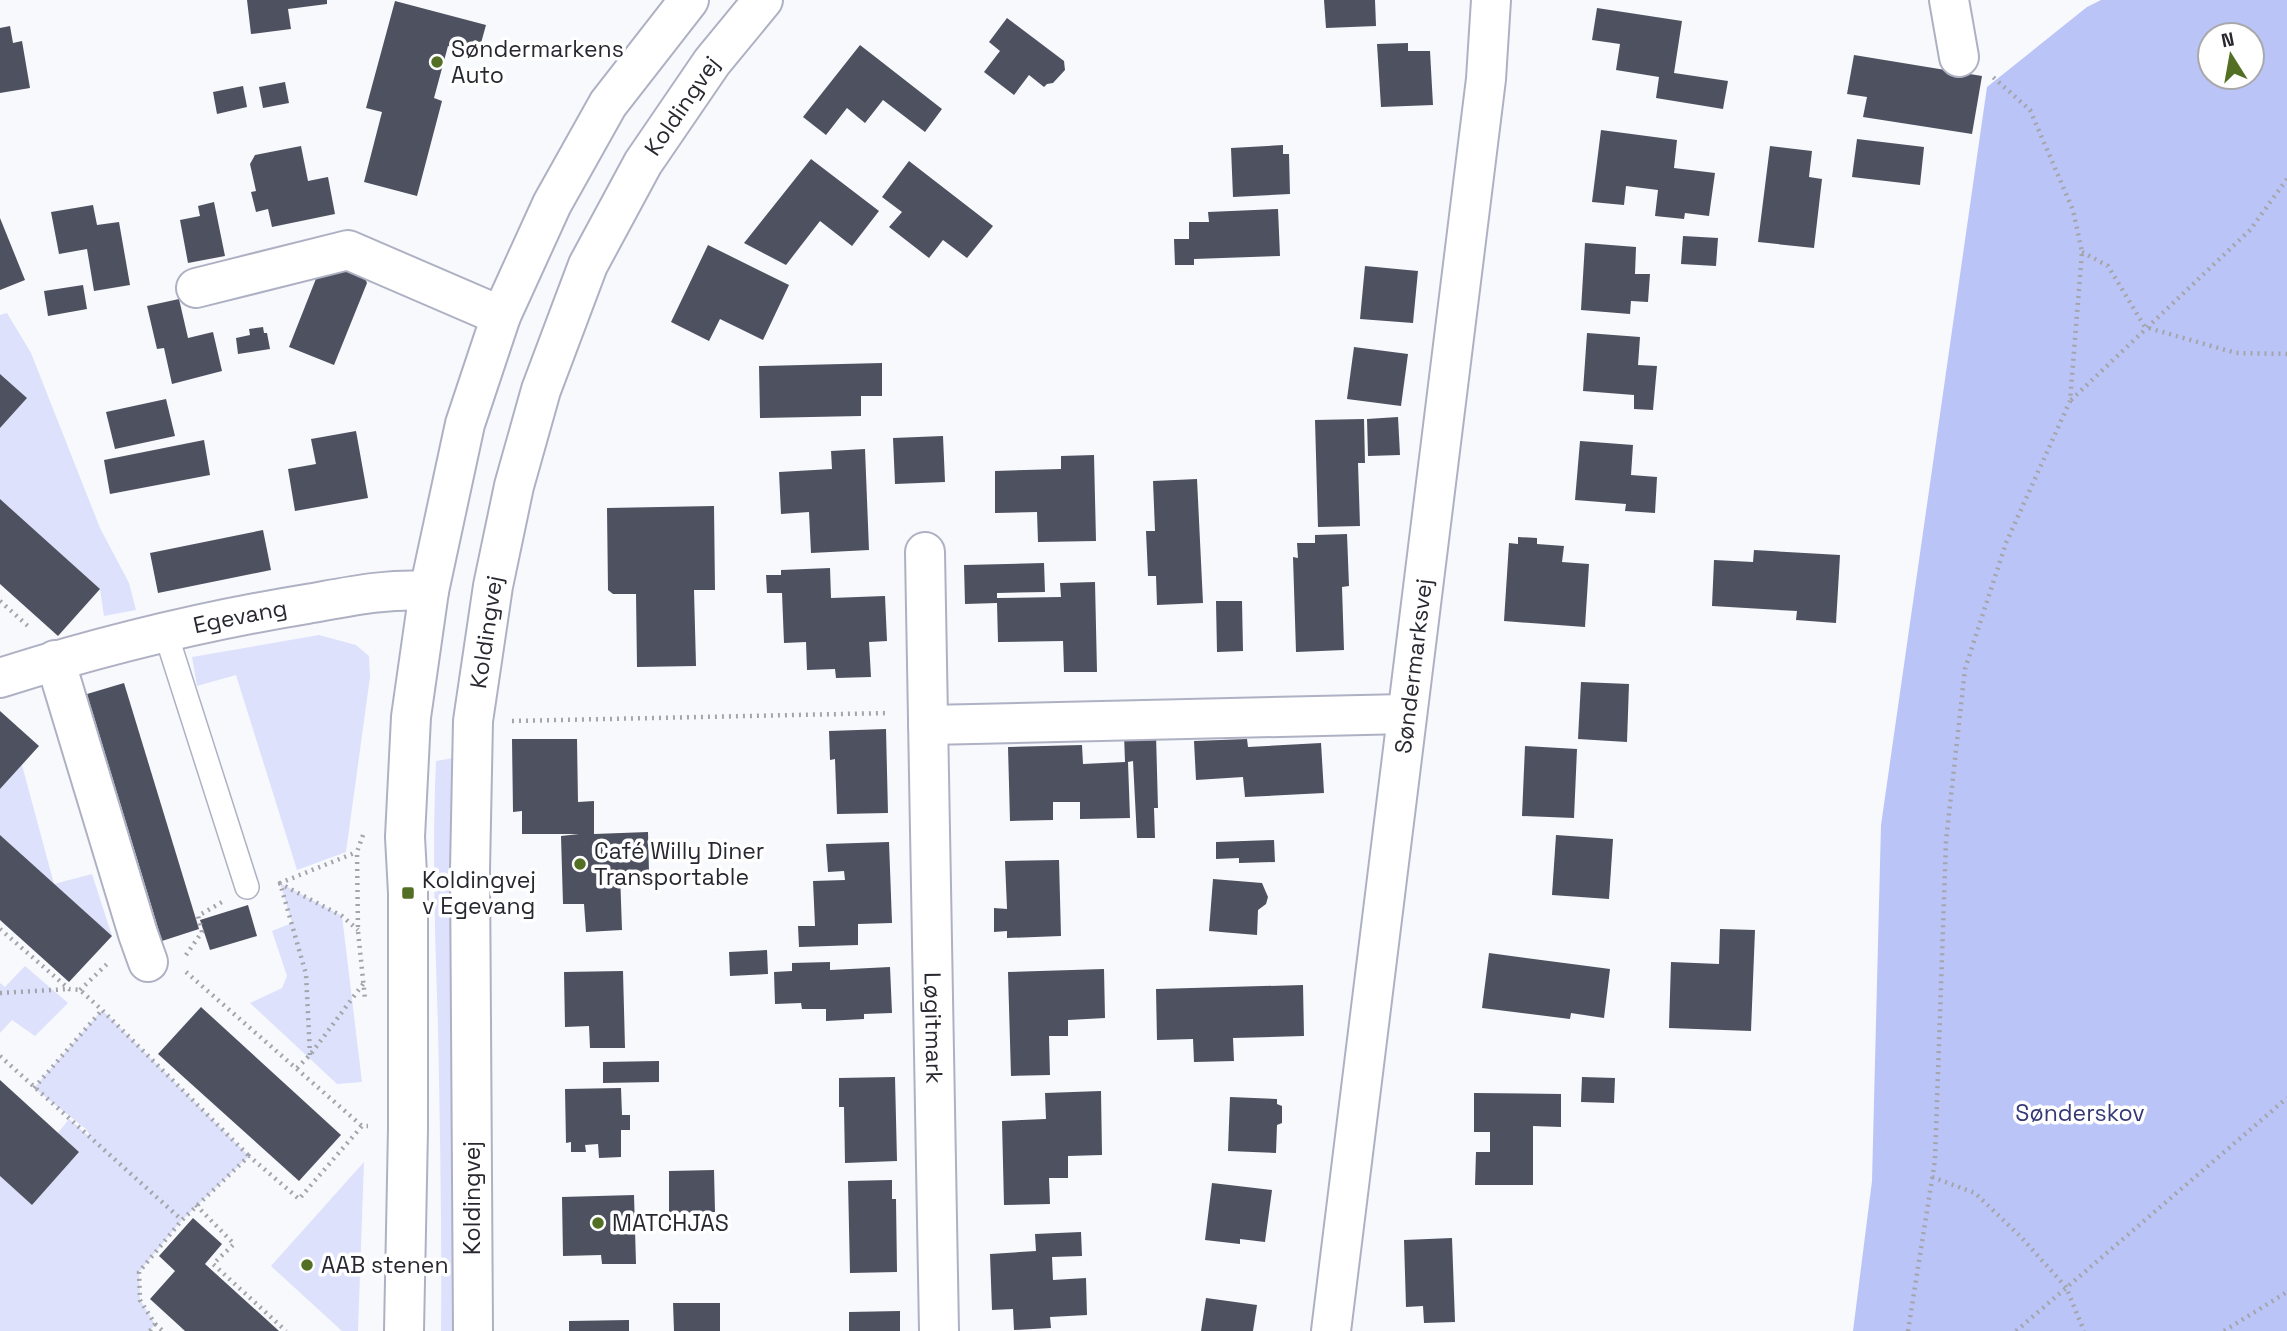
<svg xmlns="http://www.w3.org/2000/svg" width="2287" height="1331" viewBox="0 0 2287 1331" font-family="'Space Grotesk',sans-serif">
<rect width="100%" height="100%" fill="#f8f9fd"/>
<g fill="#dde1fc">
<path d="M7 313 31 353 100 528 129 583 136 610 104 616 100 589 0 499V428L27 398 0 374V315Z"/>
<path d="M319 635 356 645 369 656 370 677 346 852 297 870 236 675 197 686 192 657Z"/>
<path d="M454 758 452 1331H441C442 1230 440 1129 438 1027 435 938 432 850 436 761Z"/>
<path d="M22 765 54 884 92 874 112 936 0 835V789Z"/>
<path d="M280 883 342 916 362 1082 337 1084 250 1003 282 988 287 976 272 931 292 923Z"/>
<path d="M25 966 68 1003 35 1036 12 1020 0 1033V983L5 987Z"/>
<path d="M102 1010 249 1156 182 1220 139 1272 140 1300 155 1324 150 1331H0V1176L32 1205 79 1152 58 1133 69 1119 92 1139 86 1129 34 1088Z"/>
<path d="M364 1162 358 1331H342L271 1266Z"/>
</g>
<path fill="#bbc4f6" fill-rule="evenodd" d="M2101 0H2287V1331H1853L1872 1181 1881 825 1987 87 2087 7ZM2210 35H2252V77H2210Z"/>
<g fill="#4e5160">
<path d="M247 0H327V4L288 9 291 29 251 34Z"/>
<path d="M1324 0H1375L1376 26 1326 28Z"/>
<path d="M395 1 486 25 478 54 448 46 434 98 442 101 417 196 364 182 382 112 366 108Z"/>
<path d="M1597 8 1682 21 1674 73 1728 81 1723 109 1656 98 1659 77 1616 70 1620 44 1592 40Z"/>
<path d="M1007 18 1064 61 1065 70 1053 83 1047 84 1044 87 1029 75 1014 95 984 72 1000 51 989 42Z"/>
<path d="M10 26 13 43 22 41 30 88 0 93V28Z"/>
<path d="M1408 43V51H1430L1433 105 1381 107 1377 44Z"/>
<path d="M860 45 942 109 925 132 883 100 865 123 847 108 826 135 803 117Z"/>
<path d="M1854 55 1982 76 1972 134 1863 117 1867 97 1847 94Z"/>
<path d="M285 82 289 103 263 108 259 87Z"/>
<path d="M243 86 247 107 217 114 213 92Z"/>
<path d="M1601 130 1677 140 1674 168 1715 173 1709 216 1685 213 1684 219 1655 216 1658 190 1626 186 1624 205 1592 202Z"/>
<path d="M1857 139 1924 147 1920 185 1852 177Z"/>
<path d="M1283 145V154H1289L1290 194 1233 197 1231 148Z"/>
<path d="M301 146 308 181 328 177 335 214 272 227 268 209 256 212 251 192 256 191 250 164 255 155Z"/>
<path d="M1770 146 1812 151 1809 177 1822 179 1814 248 1758 242Z"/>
<path d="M811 159 879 211 852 246 820 221 786 265 744 243Z"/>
<path d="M909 161 993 226 967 258 943 240 929 258 889 227 902 212 882 197Z"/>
<path d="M214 202 225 256 188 263 180 220 200 216 198 206Z"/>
<path d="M93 205 97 225 119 222 130 285 94 291 87 249 59 254 51 212Z"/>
<path d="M1278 209 1280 256 1194 259V265H1175L1174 239H1189V222H1209L1208 212Z"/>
<path d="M0 218 25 280 0 290Z"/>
<path d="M1683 236 1718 238 1716 266 1681 264Z"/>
<path d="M1585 243 1636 247 1635 274H1650L1648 302 1631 301 1630 314 1581 310Z"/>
<path d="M708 245 789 285 763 340 720 319 709 341 671 322Z"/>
<path d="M321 266H343L364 276 367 283 334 365 289 347Z"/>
<path d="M1365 266 1418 271 1413 323 1360 319Z"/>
<path d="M83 285 87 309 48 316 44 291Z"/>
<path d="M179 299 188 338 213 332 222 371 172 384 164 348 157 349 147 306Z"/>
<path d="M263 327 264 333H267L270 349 238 354 236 338 250 335 249 329Z"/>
<path d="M1587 333 1640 337 1638 365 1657 366 1653 410 1634 409V395L1583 391Z"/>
<path d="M1354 347 1408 354 1401 406 1347 399Z"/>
<path d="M882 363V396H861V416L760 418 759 366Z"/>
<path d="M0 374 27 398 0 428Z"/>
<path d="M166 399 175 436 115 449 106 412Z"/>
<path d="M1398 417 1400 455 1368 456 1367 419Z"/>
<path d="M1364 419 1365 463H1358L1360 526 1318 527 1315 420Z"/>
<path d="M356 431 368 498 295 511 288 469 316 464 311 439Z"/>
<path d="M943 436 945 482 895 484 893 438Z"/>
<path d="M204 440 210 475 110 494 104 460Z"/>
<path d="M1580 441 1633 445 1631 475 1657 477 1655 513 1625 511 1626 504 1575 500Z"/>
<path d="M865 449 869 550 811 553 809 512 781 514 779 472 832 469 831 451Z"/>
<path d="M1094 455 1096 541 1038 542 1037 512 995 513V471L1061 469V456Z"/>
<path d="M1197 479 1203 603 1157 605 1156 576H1148L1146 531H1155L1153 481Z"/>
<path d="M0 499 100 589 58 636 0 584Z"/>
<path d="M714 506 715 590H694L696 666 637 667 636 594H613L608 590 607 508Z"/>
<path d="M263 530 271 570 158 593 150 553Z"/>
<path d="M1347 534 1349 586 1342 587 1344 650 1296 652 1293 557 1298 558 1297 543H1315V535Z"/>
<path d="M1518 537 1537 538V544L1564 546 1562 562 1589 564 1585 627 1504 621 1509 543 1518 544Z"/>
<path d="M1754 550 1840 555 1836 623 1796 620 1797 611 1712 606 1714 560 1753 562Z"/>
<path d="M1044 563 1045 592 997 593V598L1061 597 1060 583 1095 582 1097 672H1064L1063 641 998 642 997 603 965 604 964 565Z"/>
<path d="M830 568 831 598 885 596 887 641 869 642 871 677 836 678 835 669 807 670 806 642 784 643 782 593H767L766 575H781V570Z"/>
<path d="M1216 601H1242L1243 651 1217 652Z"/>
<path d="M1581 682 1629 684 1627 742 1578 739Z"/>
<path d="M124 683 199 929 162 941 87 694Z"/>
<path d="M0 711 39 746 0 789Z"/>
<path d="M886 729 888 813 837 814 835 759 830 760 829 731Z"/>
<path d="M1124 734H1156L1158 808H1154L1155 838H1137L1133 761 1128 762 1130 818 1080 819V802H1053V820L1010 821 1008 747 1082 745 1083 764 1125 762Z"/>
<path d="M512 739H577L578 802 594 801V834L648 832 649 872 620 873 622 930 586 932 584 904H563L561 836 579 834H522V811L513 812Z"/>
<path d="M1247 739 1248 747 1321 743 1324 793 1245 797 1243 777 1196 780 1194 741Z"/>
<path d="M1525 746 1577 749 1574 818 1522 816Z"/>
<path d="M0 835 112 936 69 982 0 920Z"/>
<path d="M1556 835 1613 839 1609 899 1552 895Z"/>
<path d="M1274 840 1275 862 1239 863V858L1216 859V842Z"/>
<path d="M889 842 892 923 858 924V945L799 947 798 926H815L813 881 845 880 844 871 828 872 826 844Z"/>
<path d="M1059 860 1061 936 1007 938V931L994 932V908L1007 909 1005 861Z"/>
<path d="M1213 879 1262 883 1268 897 1266 904 1258 910 1257 935 1209 931Z"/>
<path d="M248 905 257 936 210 950 200 920Z"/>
<path d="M1720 929 1755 930 1751 1031 1669 1028 1671 962 1719 964Z"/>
<path d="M767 950 768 974 730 976 729 952Z"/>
<path d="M1489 953 1610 969 1604 1018 1571 1013 1570 1019 1482 1008Z"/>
<path d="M830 962V970L890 967 892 1013 864 1014V1019L826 1021V1009H802L801 1003 775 1004 774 972 792 971V963Z"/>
<path d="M1104 969 1105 1018 1068 1020V1036H1049L1050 1075 1011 1076 1008 972Z"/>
<path d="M623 971 625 1048H590L589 1026 565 1027 564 972Z"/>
<path d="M1303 985 1304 1036 1233 1038 1234 1061 1194 1062 1193 1039 1157 1040 1156 989Z"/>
<path d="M201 1007 341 1135 299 1181 158 1054Z"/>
<path d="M659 1061V1082L603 1083V1062Z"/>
<path d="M895 1077 897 1161 845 1163 844 1107H839V1078Z"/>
<path d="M1582 1077 1615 1078 1614 1103 1581 1102Z"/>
<path d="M0 1080 79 1152 32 1205 0 1176Z"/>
<path d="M621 1088 622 1115H630V1130H621V1157L599 1158 598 1144 585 1145 586 1152H571V1142L566 1143 565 1089Z"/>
<path d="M1101 1091 1102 1155 1068 1156V1178H1049L1050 1204 1004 1205 1002 1121 1046 1119 1045 1093Z"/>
<path d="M1474 1093 1561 1094V1127L1533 1126V1185H1475L1476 1152H1490V1132H1474Z"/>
<path d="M1230 1097 1277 1099V1104L1282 1106V1123L1277 1125 1276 1153 1228 1151Z"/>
<path d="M714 1170 715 1212 669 1213V1171Z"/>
<path d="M892 1180V1199H896L897 1272 850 1273 848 1181Z"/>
<path d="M1212 1183 1272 1190 1265 1242 1240 1239V1244L1205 1240Z"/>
<path d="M634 1195 636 1264H602L601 1255 563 1256 562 1197Z"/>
<path d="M193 1218 222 1244 205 1264 279 1331H185L150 1299 175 1271 159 1256Z"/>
<path d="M1081 1232 1082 1256 1052 1257 1053 1280 1086 1278 1087 1315 1050 1317 1051 1328 1014 1330 1013 1309 992 1310 990 1254 1036 1251 1035 1234Z"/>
<path d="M1452 1238 1455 1322 1424 1323 1423 1306 1406 1307 1404 1240Z"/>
<path d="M1206 1298 1257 1305 1253 1331H1201Z"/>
<path d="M673 1303H720V1331H674Z"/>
<path d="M900 1311V1331H849V1312Z"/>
<path d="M629 1320V1331H569V1321Z"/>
</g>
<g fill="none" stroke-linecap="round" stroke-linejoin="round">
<g stroke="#aeb1c3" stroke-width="26">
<path id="lane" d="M165 631 247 887"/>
</g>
<g stroke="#aeb1c3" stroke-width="42">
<g id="street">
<path d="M1949 0 1959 57"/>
<path d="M196 288 348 250 501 316"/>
<path id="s1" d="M925 552 939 1331"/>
<path d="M55 660 138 934 148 962"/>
<path id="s2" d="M0 678C101 646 202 621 307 604 347 597 388 588 429 591"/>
<path d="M928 725 1406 714"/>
<path id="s3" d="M1331 1331 1486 79 1491 0"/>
</g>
</g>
<g stroke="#aeb1c3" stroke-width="42">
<g id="secondary">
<path d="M404 1331 408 1129V893L405 837 411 717 429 591 465 424 501 316 552 204 608 104 689 0"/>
<path id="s4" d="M473 1331 470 870 473 721 493 586 514 486 541 390 588 265 643 163 712 62 763 0"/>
</g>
</g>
<g stroke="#a4a5aa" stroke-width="4.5" stroke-dasharray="2 5" stroke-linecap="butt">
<path d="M2082 252 2108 266 2145 327 2236 353 2287 354"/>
<path d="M2071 400 2250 230 2287 179"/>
<path d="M0 601 29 627"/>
<path d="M512 721 889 713"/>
<path d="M363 835 357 852 358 931 365 999"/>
<path d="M279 883 342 916 358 930"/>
<path d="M0 929 69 989 80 990 102 1010 249 1156"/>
<path d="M186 955 202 932 198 916 222 902"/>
<path d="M186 972 362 1126"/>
<path d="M80 990 107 964"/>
<path d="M0 993 69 989"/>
<path d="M310 1055 306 974 280 883 357 852"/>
<path d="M0 1056 182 1220"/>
<path d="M297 1068 310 1055 363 984"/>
<path d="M34 1088 102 1010"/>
<path d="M1932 1177 1975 1193 2020 1236 2066 1287 2084 1331"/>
<path d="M196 1205 234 1244 213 1264 286 1331"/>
<path d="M155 1324 163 1331"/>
<path d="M150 1331 155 1324 140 1300 139 1272 182 1220 249 1156 299 1199 362 1126H368"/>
<path d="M1908 1331 1935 1160 1946 841 1965 669 2006 543 2070 401 2082 252 2073 210 2030 110 1993 77"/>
<path d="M2016 1331 2287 1098"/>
<path d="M2224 1331 2287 1292"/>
</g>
<use href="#lane" stroke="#fff" stroke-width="23"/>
<use href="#street" stroke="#fff" stroke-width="38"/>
<use href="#secondary" stroke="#fff" stroke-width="38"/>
</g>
<g fill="#536f23" stroke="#fff" stroke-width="2.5">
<circle cx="437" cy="62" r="7"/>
<circle cx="580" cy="864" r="7"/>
<rect x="401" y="886" width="14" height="14" rx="3.5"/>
<circle cx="598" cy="1223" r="7"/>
<circle cx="307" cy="1265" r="7"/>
</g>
<g text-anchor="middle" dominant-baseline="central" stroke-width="7" stroke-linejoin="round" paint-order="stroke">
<g font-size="23" fill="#282930" stroke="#fff" text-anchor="start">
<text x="451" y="49">Søndermarkens<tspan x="451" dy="26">Auto</tspan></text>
<text x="594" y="851">Café Willy Diner<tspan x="594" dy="26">Transportable</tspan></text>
<text x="422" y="880">Koldingvej<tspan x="422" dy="26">v Egevang</tspan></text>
<text x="612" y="1223">MATCHJAS</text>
<text x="321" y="1265">AAB stenen</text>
</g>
<g font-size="23" fill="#282930" stroke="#fff">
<text stroke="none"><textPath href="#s4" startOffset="1267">Koldingvej</textPath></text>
<text stroke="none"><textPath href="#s2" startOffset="248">Egevang</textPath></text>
<text stroke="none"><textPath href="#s4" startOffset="700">Koldingvej</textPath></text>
<text stroke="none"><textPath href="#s3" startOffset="670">Søndermarksvej</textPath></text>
<text stroke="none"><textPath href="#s1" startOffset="476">Løgitmark</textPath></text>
<text transform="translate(472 1198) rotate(-90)">Koldingvej</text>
</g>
<g font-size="23" fill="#343874" stroke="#fff">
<text x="2080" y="1113">Sønderskov</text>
</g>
</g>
<g transform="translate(2231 56) rotate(349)"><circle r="33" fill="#ffffff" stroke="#a9a9ac" stroke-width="2"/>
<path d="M0-5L12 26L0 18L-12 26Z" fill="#536f23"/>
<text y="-10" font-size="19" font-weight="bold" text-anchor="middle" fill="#282930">N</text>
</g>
</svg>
